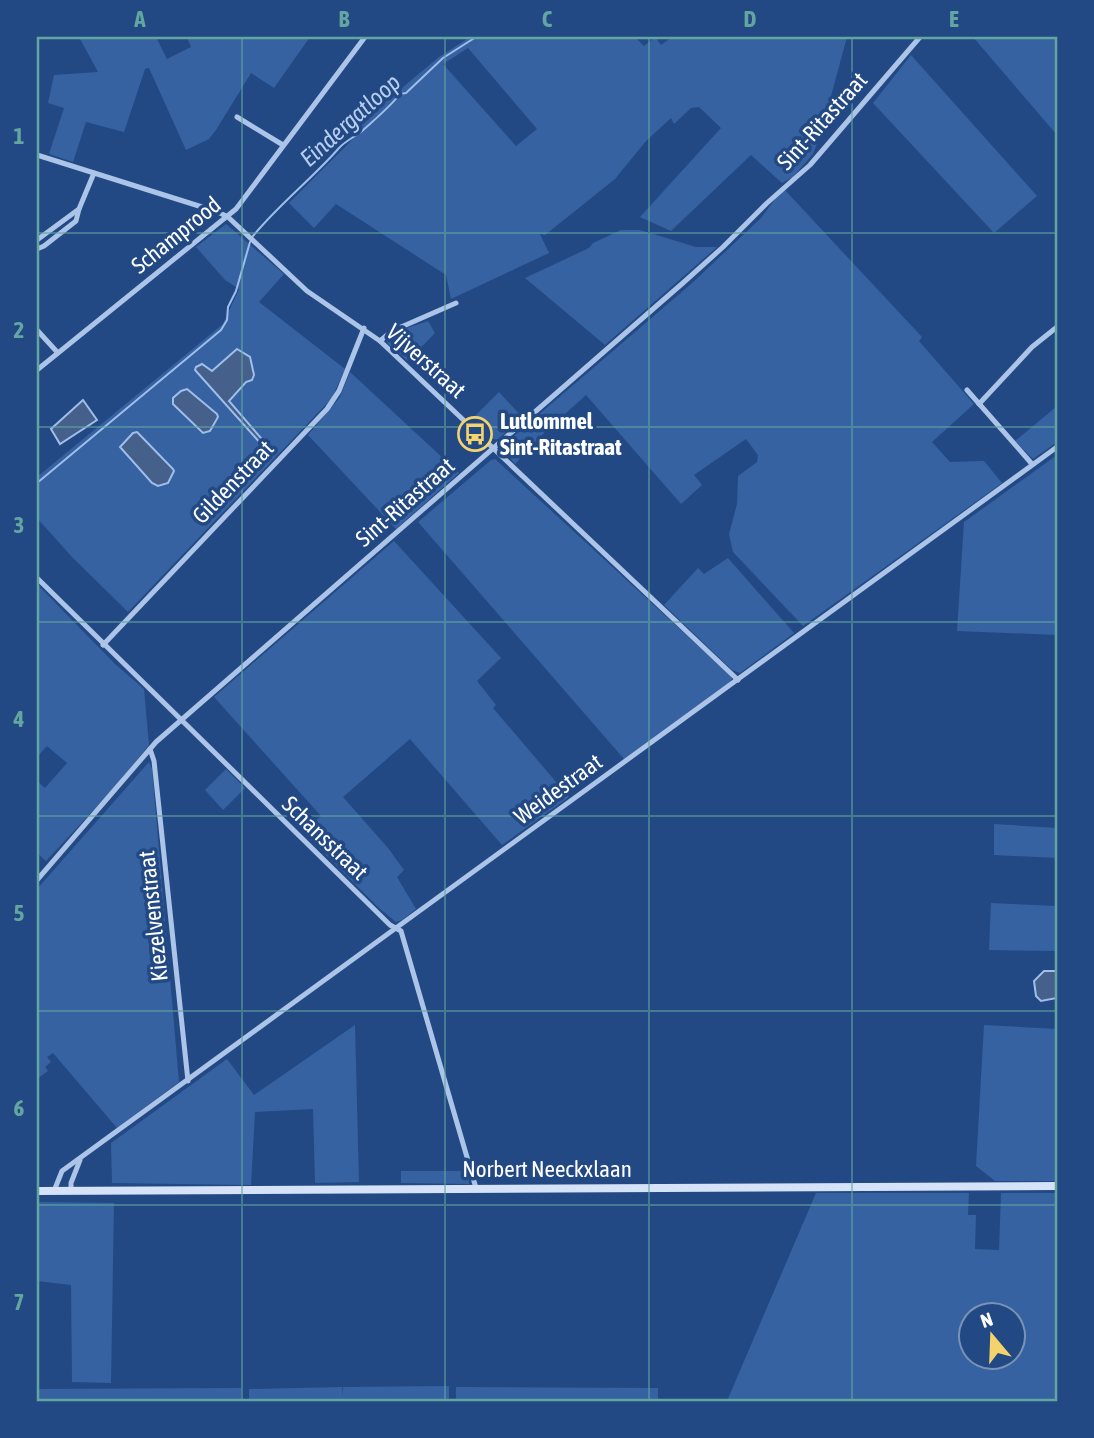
<svg xmlns="http://www.w3.org/2000/svg" width="1094" height="1438" viewBox="0 0 1094 1438" font-family="'Asap Condensed',sans-serif">
<rect width="100%" height="100%" fill="#224984"/>
<g fill="#3662a1" fill-rule="evenodd">
<path d="M79 37H156L167 59 191 47 187 37H310L274 88 251 73 216 130 209 139 186 150 149 68 145 69 124 132 86 122 73 162 49 154 64 108 48 103 54 75 98 72Z"/>
<path d="M470 37H635L644 46 655 37 661 45 672 37H847L821 133 813 154 793 177 782 183 751 155 671 231 640 217 721 128 699 107 691 108 674 124 671 118 646 141 615 179 545 235 540 234 549 253 451 299 446 275 336 204 314 228 289 203 355 137 350 132 355 127 439 57ZM468 48 537 129 516 146 443 64Z"/>
<path d="M973 37H1057V135Z"/>
<path d="M911 55 1037 196 994 233 873 103Z"/>
<path d="M783 188 922 337 919 341 974 404 932 442 950 462 984 461 1002 483 803 626 733 552 729 534 737 504 738 476 757 462 758 455 746 439 694 475 702 485 681 504 586 395 545 432 515 464 501 447 691 284 761 218Z"/>
<path d="M226 224 284 274 259 302 345 369 332 398 128 612 72 557 37 518V477L223 324 239 289 225 280 196 247Z"/>
<path d="M621 230H640L696 247H717L605 345 525 278 589 248 593 243Z"/>
<path d="M428 321 435 333 408 361 388 344 387 338 395 332Z"/>
<path d="M350 372 459 473 396 529 308 435 340 397Z"/>
<path d="M499 392 523 418 498 439C486 441 478 429 470 421Z"/>
<path d="M1057 406V442L1033 459 1015 441Z"/>
<path d="M1057 455V635L957 631 964 522Z"/>
<path d="M495 459 731 676 732 679 729 683 624 759 418 522 491 460Z"/>
<path d="M394 541 501 658 477 681 496 705 493 708 569 797 502 845 410 739 343 797 388 848 404 870 397 877 416 909 402 920 396 922 379 908 303 832 321 816 214 697Z"/>
<path d="M728 558 794 633 740 673 732 670 664 605 698 568 704 574Z"/>
<path d="M37 584 115 664 144 689 149 745 114 788 46 861 37 853V781L45 788 67 763 47 746 37 757Z"/>
<path d="M149 762 152 769 179 1082 117 1128 53 1053 47 1057 51 1062 45 1067 48 1071 37 1079V889Z"/>
<path d="M226 769 245 788 223 810 205 790Z"/>
<path d="M994 824 1057 828V858L994 855Z"/>
<path d="M991 903 1057 906V951L989 950Z"/>
<path d="M355 1025 359 1182 315 1183 313 1109 255 1112 251 1185 112 1183 111 1143 227 1059 254 1095Z"/>
<path d="M984 1025 1057 1029V1181H995L976 1166Z"/>
<path d="M401 1171H468L469 1184 401 1183Z"/>
<path d="M816 1193H969L968 1215H976L975 1249 999 1250 1001 1193H1057V1401H727ZM972 1316H1014V1358H972Z"/>
<path d="M37 1202 114 1203 111 1383 72 1382 71 1285 37 1281Z"/>
<path d="M449 1386V1401H249V1389L342 1387 343 1397V1387Z"/>
<path d="M456 1387 658 1388V1401H456Z"/>
<path d="M241 1388V1401H37V1389Z"/>
</g>
<g fill="#44608b" stroke="#9fbeea" stroke-width="2">
<path d="M237 349 250 357 254 375 252 380 246 382 229 401 273 452 270 454 195 370 196 367 202 364 212 371Z"/>
<path d="M187 389 217 414 218 417 210 431 203 433 173 404V398L181 391Z"/>
<path d="M83 400 97 420 60 444 51 429Z"/>
<path d="M137 432 173 469 174 471 168 483 158 486 152 483 120 447 133 433Z"/>
<path d="M1044 971H1057V998L1041 1001 1036 996 1034 981Z"/>
</g>
<g fill="none" stroke-linecap="round" stroke-linejoin="round">
<g stroke="#9fbeea" stroke-width="2">
<path d="M253 236C280 203 313 178 339 148 344 142 354 137 361 132 374 120 389 108 400 94L406 93 443 58 476 37"/>
<path d="M37 483 221 330 227 320 228 307 236 291 250 242"/>
</g>
<g stroke="#abc4e8" stroke-width="5">
<path d="M237 117 283 145"/>
<path d="M37 155 218 212 228 217 307 291 380 341 738 680"/>
<path d="M37 240 79 209 94 173"/>
<path d="M37 249 44 246 76 221 79 209"/>
<path d="M37 330 58 353"/>
<path d="M380 341 392 331 456 303"/>
<path d="M37 370 236 209 365 37"/>
<path d="M967 390 1032 464"/>
<path d="M979 404 1032 347 1057 327"/>
<path d="M37 578 390 925 401 931 476 1188"/>
<path d="M103 645 327 409 339 391 364 328"/>
<path d="M150 749 154 761 188 1081"/>
<path d="M37 880 156 742 684 282 723 247 767 203 810 165 920 37"/>
<path d="M54 1191 62 1171 1057 447"/>
<path d="M71 1191V1183L80 1160"/>
</g>
<path stroke="#d5e2f7" stroke-width="8" d="M37 1191 1057 1186"/>
</g>
<path fill="none" stroke="#63a6a1" stroke-width="2" stroke-opacity="0.55" d="M242 37V1401M445 37V1401M649 37V1401M852 37V1401M37 233H1057M37 427H1057M37 622H1057M37 816H1057M37 1011H1057M37 1205H1057"/>
<defs>
<g id="bus-ring" transform="scale(1.75)"><circle r="9.5" fill="#224984" stroke="#f4d36d" stroke-width="1.5"/><path d="M-5-6H5V4H4V6H2V4H-2V6H-4V4H-5ZM-3.5-4V0h7V-4ZM-3.5 1.2v1.5H-2V1.2ZM2 1.2v1.5H3.5V1.2Z" fill="#f4d36d"/></g>
</defs>
<g fill-rule="evenodd">
<use href="#bus-ring" x="475" y="434"/>
</g>
<g text-anchor="middle" dominant-baseline="central" stroke-width="7" stroke-linejoin="round" paint-order="stroke">
<g font-size="23" fill="#fff" stroke="#224984">
<text transform="translate(822 121) rotate(-48)">Sint-Ritastraat</text>
<text transform="translate(176 235) rotate(-39)">Schamprood</text>
<text transform="translate(426 361) rotate(42)">Vijverstraat</text>
<text transform="translate(233 482) rotate(-46)">Gildenstraat</text>
<text transform="translate(405 502) rotate(-41)">Sint-Ritastraat</text>
<text transform="translate(558 789) rotate(-36)">Weidestraat</text>
<text transform="translate(325 838) rotate(44)">Schansstraat</text>
<text transform="translate(153 916) rotate(-96)">Kiezelvenstraat</text>
<text x="547" y="1169">Norbert Neeckxlaan</text>
</g>
<g font-size="23" font-weight="bold" fill="#fff" stroke="#224984" text-anchor="start">
<text x="500" y="421">Lutlommel<tspan x="500" dy="26">Sint-Ritastraat</tspan></text>
</g>
<g font-size="24" font-style="italic" fill="#b6cef0" stroke="#224984">
<text transform="translate(350 120) rotate(-42)">Eindergatloop</text>
</g>
</g>
<rect width="1094" height="1438" fill="none" stroke="#224984" stroke-width="77"/>
<g transform="translate(992 1336) rotate(341)"><circle r="33" fill="#224984" stroke="#7a92b5" stroke-width="2"/>
<path d="M0-5L12 26L0 18L-12 26Z" fill="#f4d36d"/>
<text y="-10" font-size="19" font-weight="bold" text-anchor="middle" fill="#ffffff">N</text>
</g>
<rect x="38" y="38" width="1018" height="1362" fill="none" stroke="#63a6a1" stroke-width="2.5"/>
<g font-size="23" text-anchor="middle" font-weight="bold" fill="#63a6a1">
<text x="140" y="27">A</text>
<text x="344" y="27">B</text>
<text x="547" y="27">C</text>
<text x="750" y="27">D</text>
<text x="954" y="27">E</text>
<text x="19" y="144">1</text>
<text x="19" y="338">2</text>
<text x="19" y="533">3</text>
<text x="19" y="727">4</text>
<text x="19" y="921">5</text>
<text x="19" y="1116">6</text>
<text x="19" y="1310">7</text>
</g>
</svg>
